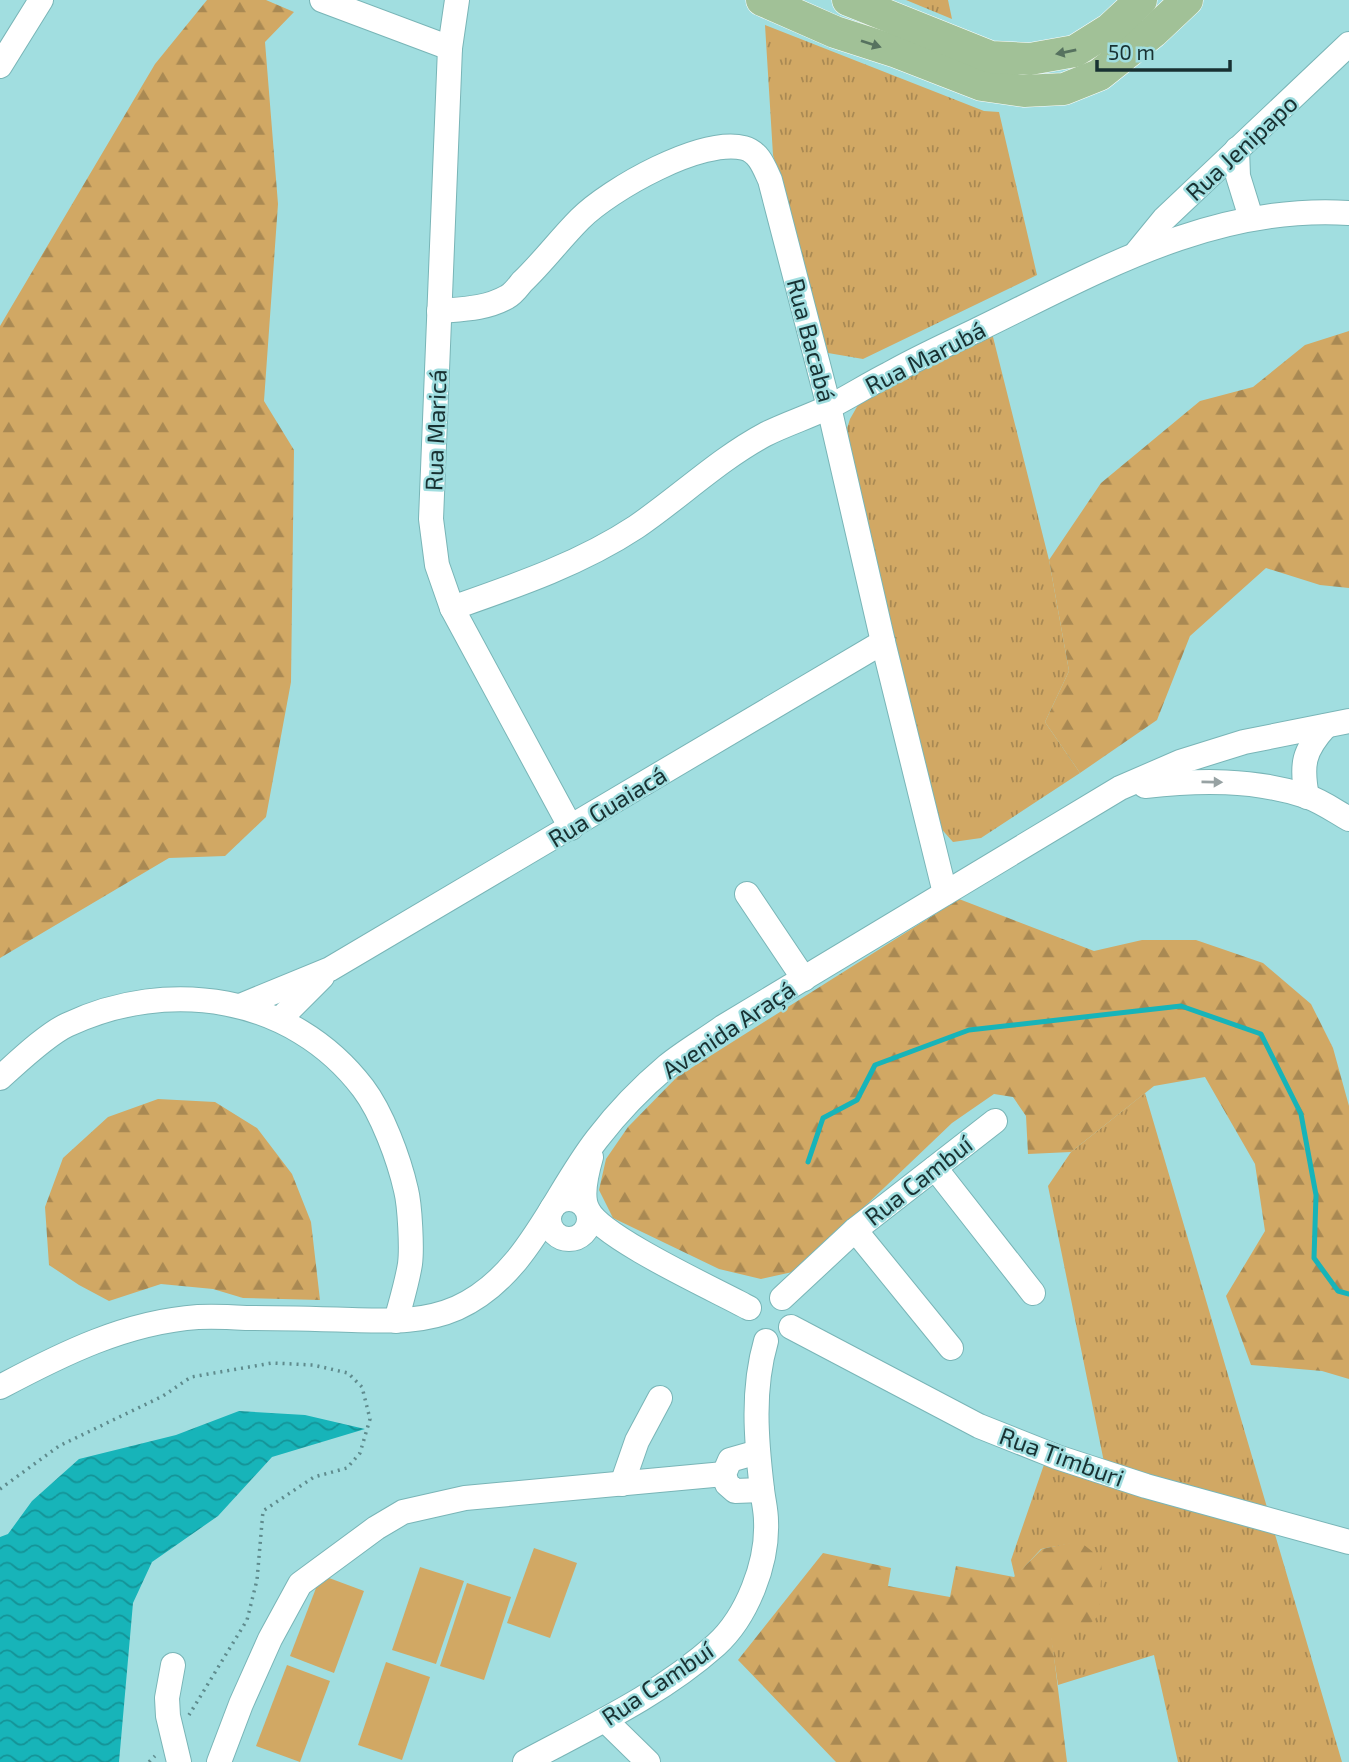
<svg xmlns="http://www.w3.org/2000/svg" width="1349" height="1762" viewBox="0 0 1349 1762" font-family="'Exo 2',sans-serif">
<defs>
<pattern id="grass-tufts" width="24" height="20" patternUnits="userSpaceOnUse" patternTransform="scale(1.75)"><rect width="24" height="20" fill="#d1a864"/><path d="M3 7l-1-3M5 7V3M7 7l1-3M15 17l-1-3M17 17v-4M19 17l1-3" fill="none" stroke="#a98953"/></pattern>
<pattern id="forest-firs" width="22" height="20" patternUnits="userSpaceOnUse" patternTransform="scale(1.75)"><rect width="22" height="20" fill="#d1a864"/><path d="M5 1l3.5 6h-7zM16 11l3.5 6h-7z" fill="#a98953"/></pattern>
<pattern id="water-waves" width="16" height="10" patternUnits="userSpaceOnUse" patternTransform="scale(1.75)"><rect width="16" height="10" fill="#17b4b9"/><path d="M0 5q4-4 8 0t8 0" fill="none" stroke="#149397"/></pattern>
</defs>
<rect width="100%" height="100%" fill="#a1dee0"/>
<g fill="url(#grass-tufts)">
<path d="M906 0H948L952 19Z"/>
<path d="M765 25 984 111 999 112 1037 275 863 359 828 353 773 155Z"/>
<path d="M992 333 1049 560 1069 671 1045 722 1080 773 981 838 953 842 937 824 843 441 850 419 862 398Z"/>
<path d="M1145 1093 1342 1762H1178L1154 1655 1058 1685 1049 1624 1079 1542 1041 1549 1015 1577 1011 1560 1048 1453 1106 1472 1048 1186 1071 1152Z"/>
</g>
<g fill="url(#forest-firs)">
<path d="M207 0H266L294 12 265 42 278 204 264 401 294 450 291 682 266 817 225 856 169 858 0 958V326L155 64Z"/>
<path d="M1349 331V588L1320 585 1266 568 1190 636 1157 720 1080 773 1045 722 1069 671 1049 560 1101 483 1200 401 1253 387 1305 345Z"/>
<path d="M959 899 1094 951 1142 940H1196L1263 963 1311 1004 1333 1048 1349 1106V1379L1322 1371 1251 1365 1226 1296 1265 1231 1255 1164 1205 1077 1154 1086 1071 1152 1028 1154 1026 1116 1013 1097 994 1094 952 1123 797 1271 761 1279 719 1269 613 1218 599 1190 606 1159 628 1127 677 1077Z"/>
<path d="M158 1099 215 1102 257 1128 292 1174 311 1222 320 1300 243 1298 213 1289 161 1284 109 1301 79 1285 49 1265 45 1207 63 1158 108 1117Z"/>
<path d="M1079 1541 1102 1559 1099 1615 1083 1631 1050 1624 1067 1762H836L738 1660 823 1553 891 1568 888 1586 950 1597 956 1566 1014 1577 1042 1549Z"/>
</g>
<g fill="#d1a864">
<path d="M534 1548 577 1563 550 1638 507 1623Z"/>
<path d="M420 1567 464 1581 436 1664 392 1650Z"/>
<path d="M321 1575 364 1591 334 1673 290 1656Z"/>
<path d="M467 1583 511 1597 484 1680 440 1666Z"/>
<path d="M386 1662 430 1677 402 1760 358 1745Z"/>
<path d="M287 1665 330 1681 300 1762 256 1746Z"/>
</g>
<path fill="url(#water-waves)" d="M239 1411 305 1415 365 1429 272 1457 218 1516 152 1562 133 1603 119 1762H0V1537L8 1534 32 1501 79 1459 176 1435Z"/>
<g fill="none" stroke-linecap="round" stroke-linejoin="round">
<path stroke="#17b4b9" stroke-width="5" d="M808 1162 823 1118 857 1100 875 1065 969 1030 1181 1006 1261 1034 1301 1114 1316 1195 1314 1258 1338 1291 1349 1294"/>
<g stroke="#79b5b7" stroke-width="26">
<g id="minor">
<path d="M322 0 450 48"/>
<path d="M457 0 450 48 431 519 437 565 452 608 571 828"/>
<path d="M0 66 41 0"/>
<path d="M1237 149 1238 176 1251 218"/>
<path d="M1137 252 1164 219 1349 44"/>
<path d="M439 311C462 309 486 309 507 297 513 294 518 287 522 282 543 262 560 239 580 219 610 189 702 137 744 148 759 152 764 167 770 180L829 407 883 642 945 893"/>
<path d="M452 608C515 586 580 564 636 527 680 497 719 459 766 434 786 424 808 417 829 407 849 397 869 384 889 374 917 358 946 345 975 331 1095 273 1211 204 1349 213"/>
<path d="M1145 786C1199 780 1253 779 1306 796 1321 801 1335 811 1349 819"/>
<path d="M1307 797C1301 765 1303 751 1326 726"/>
<path d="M747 894 804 979"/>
<path d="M240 1006 330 969 883 642"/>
<path d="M280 1019 322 977"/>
<path d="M0 1078C18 1062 46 1035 67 1025 169 977 292 995 363 1088 382 1113 399 1159 406 1190 410 1206 412 1249 410 1264 407 1283 401 1302 396 1321"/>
<path d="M591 1157C587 1171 580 1196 588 1210 602 1238 716 1290 749 1308"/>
<path d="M935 1168 1033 1293"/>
<circle cx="569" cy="1219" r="20"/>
<path d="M855 1230 951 1348"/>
<path d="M782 1298 855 1230 995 1121"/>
<path d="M791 1327 979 1426 1057 1457 1146 1486 1349 1542"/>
<path d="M0 1387C62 1354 126 1322 198 1317 214 1316 231 1317 246 1318 282 1318 317 1319 352 1320 388 1321 423 1323 457 1308 527 1276 552 1197 597 1139 617 1113 642 1087 667 1066 684 1052 705 1040 723 1027L1120 788 1180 762 1244 742 1349 721"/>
<path d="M758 1452 730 1460 724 1474 727 1484 735 1491 762 1490"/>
<path d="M622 1484 637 1441 660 1398"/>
<path d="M173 1665 167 1698 168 1716 179 1762"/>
<path d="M605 1720 648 1762"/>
<path d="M219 1762 241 1704 270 1639 300 1584 376 1528 403 1512 465 1498 724 1474"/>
<path d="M525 1762C590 1727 660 1695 716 1645 747 1617 768 1563 766 1521 766 1510 763 1499 762 1489 756 1439 752 1389 766 1341"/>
</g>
</g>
<g stroke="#fff" stroke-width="33">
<g id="major">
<path d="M762 0 835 32 897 52 982 85 1024 91 1064 89 1099 75 1153 32 1187 0"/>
<path d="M848 0 991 57 1030 59 1075 51 1110 29 1141 0"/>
</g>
</g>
<g stroke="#5f8b8d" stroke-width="3.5" stroke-dasharray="2 5" stroke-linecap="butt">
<path d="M0 1489 59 1446 163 1396 191 1377 272 1363 313 1365 348 1373 362 1387 370 1419 360 1453 347 1468 314 1477 263 1511 257 1580 247 1620 189 1715"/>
<path d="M149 1762 155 1756"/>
</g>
<use href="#minor" stroke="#fff" stroke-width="24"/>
<use href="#major" stroke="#a1c197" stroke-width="32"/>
</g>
<defs><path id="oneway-solid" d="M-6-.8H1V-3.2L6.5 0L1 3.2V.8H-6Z" transform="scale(1.75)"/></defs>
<g fill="#56725f">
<use href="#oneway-solid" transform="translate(871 44) rotate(18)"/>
<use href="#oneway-solid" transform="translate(1066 52) rotate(168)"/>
</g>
<use fill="#97a2a3" href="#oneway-solid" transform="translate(1212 782) rotate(1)"/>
<g text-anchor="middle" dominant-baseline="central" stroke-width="5" stroke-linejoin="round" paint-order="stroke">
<g font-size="24" fill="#183132" stroke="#a1dee0">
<text transform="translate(1241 147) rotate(-43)">Rua Jenipapo</text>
<text transform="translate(812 340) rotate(75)">Rua Bacabá</text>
<text transform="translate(925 357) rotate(-27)">Rua Marubá</text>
<text transform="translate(435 430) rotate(-88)">Rua Maricá</text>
<text transform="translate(607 806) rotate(-31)">Rua Guaiacá</text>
<text transform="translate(728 1029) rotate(-34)">Avenida Araçá</text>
<text transform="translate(918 1180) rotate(-38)">Rua Cambuí</text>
<text transform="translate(1062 1456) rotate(20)">Rua Timburi</text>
<text transform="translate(657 1683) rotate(-34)">Rua Cambuí</text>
</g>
</g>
<path d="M1097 60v10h133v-10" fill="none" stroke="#183132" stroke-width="3.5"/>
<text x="1108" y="60" font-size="21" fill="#183132" stroke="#a1dee0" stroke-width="5" paint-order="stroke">50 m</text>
</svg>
